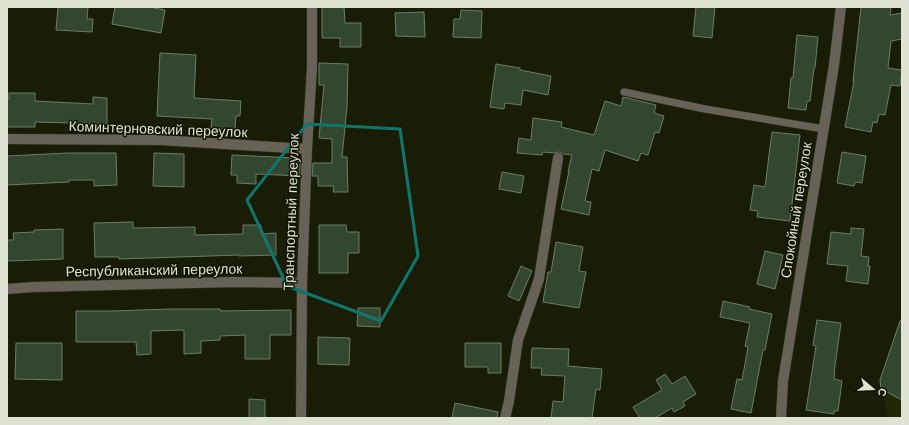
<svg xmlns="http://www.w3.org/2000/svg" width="909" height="425" viewBox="0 0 909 425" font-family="'Work Sans',sans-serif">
<rect width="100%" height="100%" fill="#1a1d05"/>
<path fill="#222706" d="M902 313V418H888L887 410 881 391 880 380Z"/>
<g fill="#334730" stroke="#6a7e67">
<path d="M58 7H88L87 19H93L92 32 56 30Z"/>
<path d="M115 7H149L165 10 161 33 112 24Z"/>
<path d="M322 7H344L345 23H361V47H340V38H322Z"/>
<path d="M696 7H715L712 38 693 36Z"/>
<path d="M861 7H891L890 15 902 13V39L891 41 888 68 902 70 900 86 891 85 885 115 879 114 877 123 873 122 871 132 845 127 854 81H853Z"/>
<path d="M461 10 482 11 481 38 453 37 454 19H460Z"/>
<path d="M424 12 425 37 396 36 395 13Z"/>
<path d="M797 35 818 37 815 68H814L810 101H807L806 110 788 108 791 78H793Z"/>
<path d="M160 53 196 55 194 98 241 101 240 116H236L235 130 211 128 212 119 157 116Z"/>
<path d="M319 63 348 64 347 107 342 157H347L348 192H333L334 186H318V176H312L313 163H332V139L319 138 324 85H319Z"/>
<path d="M496 64 520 68V70L551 76 548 95 523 90 521 105 505 103 504 109 490 107Z"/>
<path d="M9 93H35V101L93 104V97L107 98V124L35 122V127H7V99H9Z"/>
<path d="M623 97 656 105 654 113 664 116 659 133 655 132 648 155 641 153 638 161 605 150 599 171 592 169 585 201 591 202 589 215 561 209 569 171H568L572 155 563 154 559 152 554 153 543 152 542 155 517 153 519 138 531 140 533 118 562 122 561 127 594 135 605 101 621 106Z"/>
<path d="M772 132 800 135 790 221 757 217 758 211 750 210 754 185 765 187Z"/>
<path d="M842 152 866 156 862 183 855 182 854 186 837 183Z"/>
<path d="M68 153H116L117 185 94 186V180H69V182L7 185V156Z"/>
<path d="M154 153 184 154V187L153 186Z"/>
<path d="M232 155 297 158V163H300V176L256 174V184L237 183V175H231Z"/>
<path d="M502 172 524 176 521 193 499 189Z"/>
<path d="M133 222V228L195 227V235L243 234V225H261V234L276 233V255L239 256V255L119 259V257H95L94 223Z"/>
<path d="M319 225H346L347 232H359V253H348V273H319Z"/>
<path d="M851 228 864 229 861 256 869 257 868 266H870L868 284 846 281 848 266 827 264 831 232 851 234Z"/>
<path d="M63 229V259L7 261V240H14L13 233 34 232V230Z"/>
<path d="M556 242 583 247 579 271 586 272 579 308 543 302 548 272H551Z"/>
<path d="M765 251 783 255 775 289 757 284Z"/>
<path d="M521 266 532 271 519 301 508 296Z"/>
<path d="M723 301 750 307 749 309 772 314 765 350H763L751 413 731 409 737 379 742 380 748 347 745 346 750 323 720 317Z"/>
<path d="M358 308H380V327L357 326Z"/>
<path d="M170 309H220V311L291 310V335H270V359H245V335L220 336V340L201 341V353L184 354V330L151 331V354L137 355 136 342H76V311H113Z"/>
<path d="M817 320 841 323 834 373H835L834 379 842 381 838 411H834V414L806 410 816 346 813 345Z"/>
<path d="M900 321H902V400L881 389 880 380Z"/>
<path d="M318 337 350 338 349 365 318 364Z"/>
<path d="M16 343H62V380L15 379Z"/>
<path d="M465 343H501V373H488V367H465Z"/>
<path d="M532 348 569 349 568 366 602 369 600 390 596 389 592 418H551L553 401 563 402 565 376 541 375 542 368H531Z"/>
<path d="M665 374 672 384 685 376 696 394 683 402 685 406 674 412 672 408 655 418H640L633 407 662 390 656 380Z"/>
<path d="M249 399 265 400V418H249Z"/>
<path d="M455 403 498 412 497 418H452Z"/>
</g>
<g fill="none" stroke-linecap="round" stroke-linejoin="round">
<g stroke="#363922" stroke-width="8">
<path id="lane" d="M624 92 705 109 824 129"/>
</g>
<g stroke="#363922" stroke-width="11">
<g id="street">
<path d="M7 139 160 140 307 149"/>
<path d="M7 289 34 287 232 282 302 283"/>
<path d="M301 418 302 283 307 149 312 67V7"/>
<path d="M505 418 509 401 518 340 539 279 558 158"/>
<path d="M781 418 783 381 834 65 841 7"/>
</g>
</g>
<use href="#lane" stroke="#666257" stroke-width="7"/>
<use href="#street" stroke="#666257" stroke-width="10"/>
</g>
<path fill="none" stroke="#0f766e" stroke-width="3" stroke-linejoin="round" d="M307 124 400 129 418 256 381 321 287 286 247 200Z"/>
<g text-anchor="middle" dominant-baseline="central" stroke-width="3" stroke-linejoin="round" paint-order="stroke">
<g font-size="14" fill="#dfe3d4" stroke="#111400">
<text transform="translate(158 129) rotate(2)">Коминтерновский переулок</text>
<text transform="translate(796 210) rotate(-81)">Спокойный переулок</text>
<text transform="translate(291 212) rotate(-88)">Транспортный переулок</text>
<text transform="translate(154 270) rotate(-1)">Республиканский переулок</text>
</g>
</g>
<rect width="909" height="425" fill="none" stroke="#dfe3d4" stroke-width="16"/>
<g transform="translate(873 389) rotate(109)" stroke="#111400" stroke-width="3" paint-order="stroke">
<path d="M0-3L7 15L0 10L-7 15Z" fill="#dfe3d4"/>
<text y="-6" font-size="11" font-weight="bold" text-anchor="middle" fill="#dfe3d4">С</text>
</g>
</svg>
